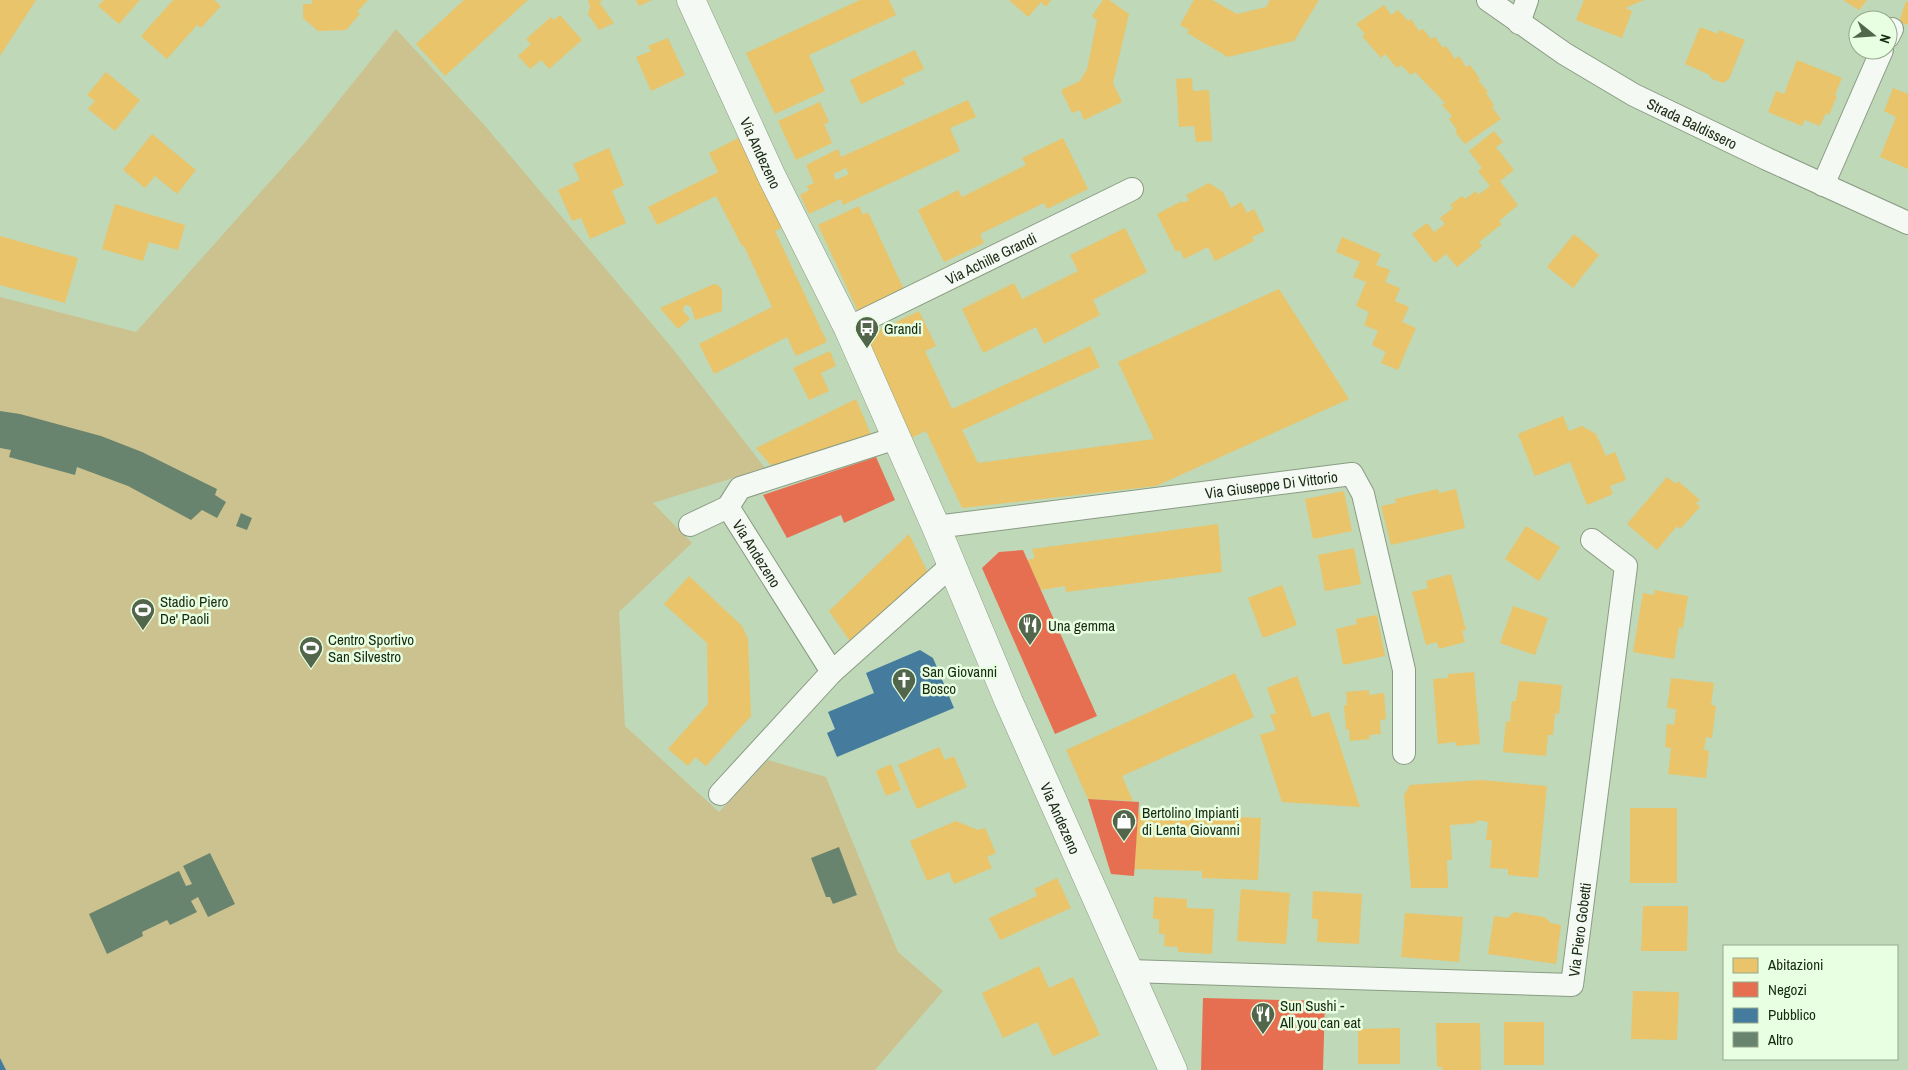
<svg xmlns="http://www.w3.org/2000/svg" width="1908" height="1070" viewBox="0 0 1908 1070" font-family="'Archivo Narrow',sans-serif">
<rect width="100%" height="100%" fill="#bfd8b7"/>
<path fill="#ccc290" d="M396 29 486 127 673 349 765 468 653 503 692 543 619 612 625 726 719 812 768 760 826 777 898 952 943 991 875 1070H0V297L136 332 308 139Z"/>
<g fill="#e9c46a" fill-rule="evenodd">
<path d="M0 0H36L0 56Z"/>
<path d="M104 0H140L119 24 98 6Z"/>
<path d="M173 0H214L221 6 201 28 197 25 167 59 141 36Z"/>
<path d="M312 0H368L357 12 360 14 346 30 318 31 303 18V4H312Z"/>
<path d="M464 0H528L445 76 416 44Z"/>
<path d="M588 0H603L599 2 614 23 599 30 588 14 590 7Z"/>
<path d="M636 0H652L639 6Z"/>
<path d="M860 0H889L896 15 809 55 825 91 775 114 746 53Z"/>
<path d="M1009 0H1051L1046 7 1041 2 1028 17Z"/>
<path d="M1103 0H1109L1129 14 1113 83 1122 102 1084 120 1080 110 1072 113 1061 90 1080 81 1087 69 1097 20 1092 16Z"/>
<path d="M1194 0H1212L1237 14 1266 7 1270 0H1319L1294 41 1228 57 1187 33 1189 30 1180 25Z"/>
<path d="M1584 0H1644L1625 8 1632 11 1622 38 1576 20Z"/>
<path d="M1843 0H1867L1859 10Z"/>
<path d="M1906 1 1908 2V25L1899 22Z"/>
<path d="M1384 5 1391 15 1398 10 1408 21 1411 19 1419 31 1423 29 1431 39 1435 37 1443 48 1446 46 1455 59 1459 56 1466 67 1470 65 1480 79 1478 80 1488 92 1486 93 1494 105 1492 107 1501 119 1465 144 1455 132 1457 130 1449 119 1452 116 1442 105 1445 103 1415 72 1411 75 1401 65 1397 68 1385 54 1381 58 1362 36 1365 34 1356 24Z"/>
<path d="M560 15 582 40 549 69 541 60 530 69 518 56 531 44 526 39 551 17 554 20Z"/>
<path d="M1700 27 1718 34 1719 30 1745 40 1729 79 1723 83 1712 79 1708 74 1685 64Z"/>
<path d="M668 38 685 75 651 91 636 57 651 51 648 46Z"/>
<path d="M915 50 924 69 902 79 905 84 861 104 850 80Z"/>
<path d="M1797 60 1842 78 1835 95 1837 96 1829 115 1826 113 1820 126 1805 120 1802 126 1768 112 1776 91 1784 94Z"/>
<path d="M106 72 140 100 115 131 88 109 95 101 87 95Z"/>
<path d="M1192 78 1193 91 1209 90 1212 141 1196 142 1194 126 1179 127 1176 79Z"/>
<path d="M1893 88 1908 94V169L1880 157 1896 117 1884 111Z"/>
<path d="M968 100 976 117 950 128 960 151 843 205 841 199 809 214 800 195 809 190 807 186 814 183 806 165 838 149 841 157ZM846 168 849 174 836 180 833 174Z"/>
<path d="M820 102 829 122 824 124 832 143 796 160 778 121Z"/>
<path d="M1494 131 1503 142 1496 147 1514 170 1500 181 1518 205 1499 221 1502 224 1479 242 1482 246 1457 267 1446 254 1435 263 1412 234 1427 223 1434 232 1445 224 1440 218 1453 208 1450 205 1462 196 1465 199 1476 191 1478 195 1490 186 1478 171 1482 168 1469 151Z"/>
<path d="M152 134 196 170 177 194 155 176 145 188 123 170Z"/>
<path d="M738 138 782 228 775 231 827 342 796 356 787 337 714 374 699 344 772 307 744 246H742L716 196 657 225 648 207 718 172 709 153Z"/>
<path d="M1063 138 1088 189 1047 209 1044 203 980 234 984 243 944 262 918 210 958 190 962 197 1026 165 1022 158Z"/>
<path d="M609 148 624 185 612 191 626 223 590 239 581 218 572 221 558 190 580 180 573 164Z"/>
<path d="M1209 183 1223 192 1231 208 1241 202 1247 213 1254 209 1265 231 1252 237 1254 241 1215 261 1208 247 1184 259 1180 250 1176 252 1157 214 1182 201 1183 203 1189 200 1186 195Z"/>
<path d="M115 204 185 225 178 250 149 242 143 261 102 249Z"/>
<path d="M859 206 863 215 868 212 906 294 860 316 818 225Z"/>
<path d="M1125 228 1147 272 1093 300 1100 315 1044 344 1036 327 983 353 962 309 1014 283 1022 299 1078 271 1070 255Z"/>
<path d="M1574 234 1599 255 1573 288 1547 267Z"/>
<path d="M0 236 78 258 65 303 0 285Z"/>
<path d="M1342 237 1381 254 1376 265 1390 270 1385 282 1400 288 1395 301 1409 307 1402 322 1416 328 1398 370 1381 363 1386 352 1372 345 1378 331 1364 325 1369 312 1356 306 1366 282 1353 277 1360 262 1336 252Z"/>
<path d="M714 284 718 285 722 290V311L695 320 691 307 687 305 684 306 683 311 690 319 678 329 660 308Z"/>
<path d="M1279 289 1349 399 1156 486 962 508 926 431 911 438 865 337 919 311 936 346 925 351 952 409 1090 346 1100 367 962 430 978 463 1154 439 1118 362Z"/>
<path d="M830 351 836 366 821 373 829 391 809 400 793 368Z"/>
<path d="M856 399 872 437 774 469 756 448Z"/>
<path d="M1563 416 1569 431 1582 426 1596 434 1606 456 1615 452 1626 480 1610 486 1613 494 1587 505 1570 462 1535 476 1518 434Z"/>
<path d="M1667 477 1676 484 1678 481 1700 500 1696 503 1700 507 1680 529 1677 526 1657 550 1627 524Z"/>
<path d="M1438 489 1439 493 1456 489 1465 528 1391 545 1381 506 1396 503 1395 499Z"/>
<path d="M1344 491 1352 531 1313 539 1305 499Z"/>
<path d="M1218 524 1222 572 1066 592 1065 586 1041 590 1027 560 1035 558 1032 549Z"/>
<path d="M1526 526 1560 547 1539 581 1505 559Z"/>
<path d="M909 534 928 573 852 644 829 611Z"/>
<path d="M1354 548 1361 584 1325 591 1318 555Z"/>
<path d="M1451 574 1466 630 1462 631 1465 642 1439 649 1437 642 1426 645 1412 592 1428 588 1426 581Z"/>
<path d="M689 576 742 626 748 639 751 716 706 766 695 757 688 766 668 749 708 704 707 643 664 604Z"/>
<path d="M1282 585 1297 625 1263 638 1248 598Z"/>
<path d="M1655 590 1688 596 1683 628 1679 627 1674 659 1633 652 1643 593 1654 595Z"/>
<path d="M1513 606 1548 618 1535 655 1500 643Z"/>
<path d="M1377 615 1385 656 1343 665 1336 629 1357 624 1356 619Z"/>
<path d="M1474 672 1480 744 1456 746V742L1438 744 1433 679 1448 678V674Z"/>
<path d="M1235 673 1254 717 1122 776 1133 801 1088 799 1066 750Z"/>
<path d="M1297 676 1312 717 1329 712 1360 807 1282 802 1260 735 1276 730 1270 715 1276 713 1267 688Z"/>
<path d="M1671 678 1714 683 1711 705 1716 706 1712 738 1706 737 1704 750 1709 751 1706 778 1668 774 1671 748 1665 747 1667 724 1674 725 1676 709 1667 708Z"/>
<path d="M1519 681 1562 685 1559 714 1555 713 1553 735H1548L1546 756 1503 752 1506 721 1510 722 1512 701H1516Z"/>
<path d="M1369 690V695L1384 693 1386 719 1380 720 1381 734 1369 735 1370 739 1350 741 1349 729 1346 730 1344 705H1347L1346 692Z"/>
<path d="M939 747 945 760 954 756 967 787 917 809 898 765Z"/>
<path d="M891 764 901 790 886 796 876 771Z"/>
<path d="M1481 780 1547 786 1538 878 1508 875V869L1490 868 1492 840H1486L1488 822 1477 820 1476 823 1450 825 1452 860H1447L1448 888H1411L1404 795 1410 785Z"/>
<rect x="1630" y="808" width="47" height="75"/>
<path d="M1138 813 1261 818 1258 880 1202 878V871L1134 869Z"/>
<path d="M956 821 978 830 985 828 996 853 987 857 992 868 954 884 949 872 927 881 910 841Z"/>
<path d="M1057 878 1071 908 1000 940 989 918 1037 896 1034 889Z"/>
<path d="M1241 889 1290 893 1286 944 1237 941Z"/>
<path d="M1313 891 1362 894 1359 944 1317 942 1318 919H1312Z"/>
<path d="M1154 897 1187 899V908L1214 909 1212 954 1178 952V947L1164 946 1165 934H1159V919H1153Z"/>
<path d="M1643 906H1688L1687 951H1641Z"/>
<path d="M1514 912 1544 917 1551 923 1561 925 1556 964 1488 954 1494 916 1507 918Z"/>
<path d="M1405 913 1463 917 1459 962 1401 957Z"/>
<path d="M1039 966 1049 988 1073 977 1100 1035 1053 1056 1037 1022 1003 1038 982 993Z"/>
<path d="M1633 991 1679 992 1677 1040 1631 1039Z"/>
<rect x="1504" y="1022" width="40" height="43"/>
<path d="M1436 1023H1480L1481 1070H1442V1067H1437Z"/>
<path d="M1400 1028V1064H1358V1029Z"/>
</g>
<g fill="#e76f51">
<path d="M876 457 895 500 844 523 841 515 787 538 763 495Z"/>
<path d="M1023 550 1097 716 1055 734 982 568 999 552Z"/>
<path d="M1088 799 1139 802 1134 876 1111 874Z"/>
<path d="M1203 998 1325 1001 1323 1070H1201Z"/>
</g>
<g fill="#457b9d">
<path d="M920 650 933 658 954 708 837 757 827 733 835 729 828 712 874 693 866 673Z"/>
<path d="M0 1058 6 1070H0Z"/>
</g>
<g fill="#69846e">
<path d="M0 411 20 414 101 436 142 452 217 489 215 495 226 502 217 518 202 510 191 520 128 486 77 467 75 475 9 457 11 450 0 448Z"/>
<path d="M241 513 252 518 247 530 236 526Z"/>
<path d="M839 847 857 895 833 904 830 897H826L811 858Z"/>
<path d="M210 853 235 904 208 917 198 897 191 901 197 912 170 925 167 920 142 932 143 936 107 954 89 914 179 871 186 886 192 884 183 866Z"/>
</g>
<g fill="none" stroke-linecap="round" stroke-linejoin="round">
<g stroke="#899c83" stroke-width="24">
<g id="minor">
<path id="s1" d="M1488 0 1565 54 1634 95 1767 159 1908 223"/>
<path d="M1519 23 1527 0"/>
<path d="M1888 37 1892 29"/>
<path d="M1823 185 1882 50"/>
<path id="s2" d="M848 328 1132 189"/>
<path id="s3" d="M896 438 740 488 728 507 832 672 952 565"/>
<path d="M690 525 728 507"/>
<path id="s4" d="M936 527 1352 474 1363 494 1404 670V753"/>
<path d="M720 794 832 672"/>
<path id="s5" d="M1129 971 1572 985 1626 566 1592 540"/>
</g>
</g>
<g stroke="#899c83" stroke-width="29">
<g id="secondary">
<path id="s6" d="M691 0 772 177 848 328 936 527 1009 702 1173 1070"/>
</g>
</g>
<use href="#minor" stroke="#f5f9f4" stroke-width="22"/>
<use href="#secondary" stroke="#f5f9f4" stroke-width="28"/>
</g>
<defs>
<g id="bus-pin" transform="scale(1.25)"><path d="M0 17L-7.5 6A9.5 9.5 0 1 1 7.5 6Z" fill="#52664c" stroke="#e8ffe1"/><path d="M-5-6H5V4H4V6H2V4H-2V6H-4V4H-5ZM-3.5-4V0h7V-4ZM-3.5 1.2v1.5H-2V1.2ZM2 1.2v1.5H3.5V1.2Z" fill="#fff"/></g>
<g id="stadium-pin" transform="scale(1.25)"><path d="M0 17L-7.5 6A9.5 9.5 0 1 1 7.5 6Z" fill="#52664c" stroke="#e8ffe1"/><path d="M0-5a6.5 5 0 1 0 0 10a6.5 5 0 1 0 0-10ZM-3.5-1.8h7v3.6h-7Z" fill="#fff"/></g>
<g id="restaurant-pin" transform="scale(1.25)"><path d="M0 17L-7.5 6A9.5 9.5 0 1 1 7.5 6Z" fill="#52664c" stroke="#e8ffe1"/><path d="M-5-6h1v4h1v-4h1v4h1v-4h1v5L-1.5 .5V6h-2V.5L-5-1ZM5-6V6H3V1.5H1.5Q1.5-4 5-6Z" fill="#fff"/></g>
<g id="church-pin" transform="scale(1.25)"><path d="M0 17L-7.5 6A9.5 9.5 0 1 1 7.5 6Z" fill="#52664c" stroke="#e8ffe1"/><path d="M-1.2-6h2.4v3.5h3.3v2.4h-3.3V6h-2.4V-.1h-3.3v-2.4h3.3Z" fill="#fff"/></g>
<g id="shop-pin" transform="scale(1.25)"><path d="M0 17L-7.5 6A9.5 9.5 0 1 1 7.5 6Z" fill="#52664c" stroke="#e8ffe1"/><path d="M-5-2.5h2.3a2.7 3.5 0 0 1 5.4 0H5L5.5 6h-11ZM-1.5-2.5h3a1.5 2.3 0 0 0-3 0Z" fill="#fff"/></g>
</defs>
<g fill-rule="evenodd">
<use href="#bus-pin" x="867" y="328"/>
<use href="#stadium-pin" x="143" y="610"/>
<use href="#restaurant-pin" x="1030" y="625"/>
<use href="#stadium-pin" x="311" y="648"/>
<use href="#church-pin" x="904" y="680"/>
<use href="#shop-pin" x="1124" y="821"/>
<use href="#restaurant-pin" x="1263" y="1014"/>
</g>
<g text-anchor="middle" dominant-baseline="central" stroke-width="5" stroke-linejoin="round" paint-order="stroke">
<g font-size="15" fill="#182912" stroke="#e8ffe1">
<text stroke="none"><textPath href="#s1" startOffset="239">Strada Baldissero</textPath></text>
<text stroke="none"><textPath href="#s6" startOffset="168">Via Andezeno</textPath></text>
<text stroke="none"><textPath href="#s2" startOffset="159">Via Achille Grandi</textPath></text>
<text stroke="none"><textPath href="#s4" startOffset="338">Via Giuseppe Di Vittorio</textPath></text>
<text stroke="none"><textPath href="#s3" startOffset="241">Via Andezeno</textPath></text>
<text stroke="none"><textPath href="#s6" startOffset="898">Via Andezeno</textPath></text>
<text stroke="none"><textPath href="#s5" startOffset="499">Via Piero Gobetti</textPath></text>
</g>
<g font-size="15" fill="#182912" stroke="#e8ffe1" text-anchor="start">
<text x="884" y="328">Grandi</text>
<text x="160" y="601">Stadio Piero<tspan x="160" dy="17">De' Paoli</tspan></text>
<text x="1048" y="625">Una gemma</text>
<text x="328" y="639">Centro Sportivo<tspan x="328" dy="17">San Silvestro</tspan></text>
<text x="922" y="671">San Giovanni<tspan x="922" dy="17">Bosco</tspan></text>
<text x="1142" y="812">Bertolino Impianti<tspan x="1142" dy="17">di Lenta Giovanni</tspan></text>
<text x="1280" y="1005">Sun Sushi -<tspan x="1280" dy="17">All you can eat</tspan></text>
</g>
</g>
<rect x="1723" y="945" width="175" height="115" fill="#e8ffe1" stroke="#95a98e"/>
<rect x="1733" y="958" width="25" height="15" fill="#e9c46a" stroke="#95a98e"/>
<text x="1768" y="970" font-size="15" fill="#182912">Abitazioni</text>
<rect x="1733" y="982" width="25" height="15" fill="#e76f51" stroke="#95a98e"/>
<text x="1768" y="995" font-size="15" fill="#182912">Negozi</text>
<rect x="1733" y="1008" width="25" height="15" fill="#457b9d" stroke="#95a98e"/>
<text x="1768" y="1020" font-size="15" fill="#182912">Pubblico</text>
<rect x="1733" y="1032" width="25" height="15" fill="#69846e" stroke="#95a98e"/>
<text x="1768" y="1045" font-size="15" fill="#182912">Altro</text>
<g transform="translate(1873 35) rotate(107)"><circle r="24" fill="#e8ffe1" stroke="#95a98e"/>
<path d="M0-4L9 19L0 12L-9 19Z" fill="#52664c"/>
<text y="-8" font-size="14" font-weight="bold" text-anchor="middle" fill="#182912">N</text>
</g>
</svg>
